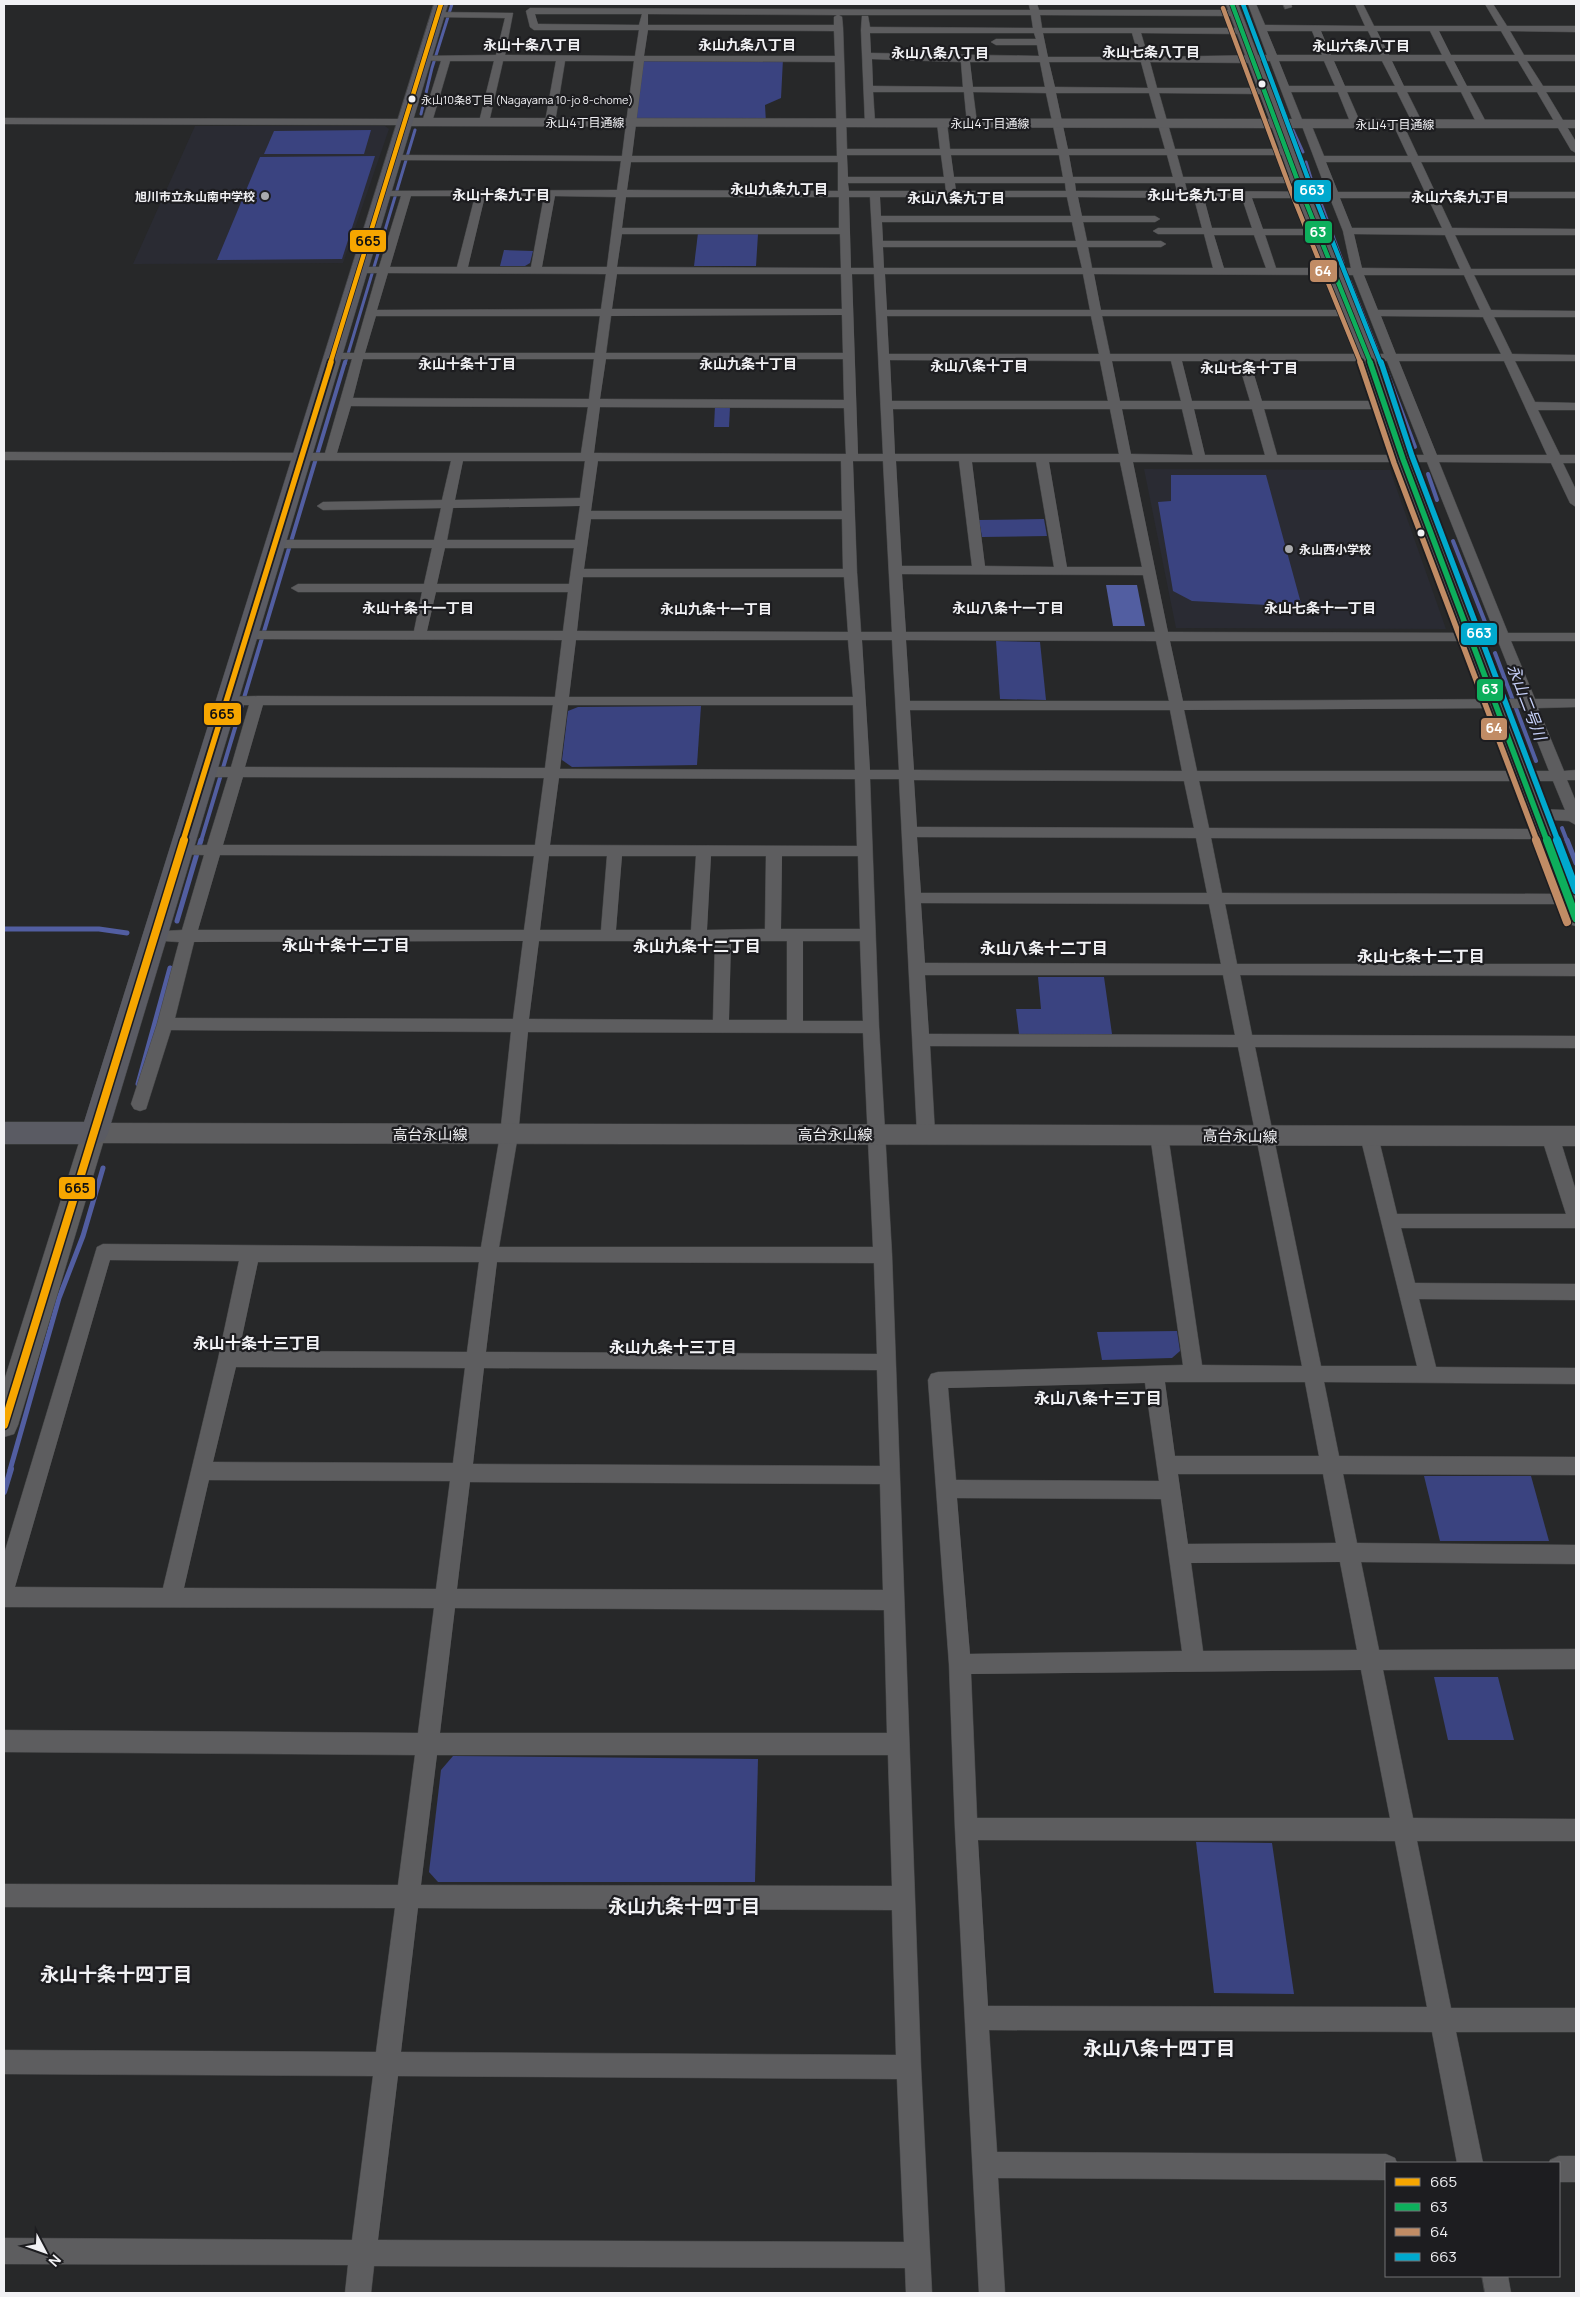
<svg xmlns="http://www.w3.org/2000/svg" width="1580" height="2297" viewBox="0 0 1580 2297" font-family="Manrope,'Noto Sans JP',sans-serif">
<rect width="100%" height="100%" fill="#272829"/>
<g fill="#2a2b33">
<path d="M195 126H385L389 129 343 263 133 264Z"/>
<path d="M1144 469 1390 470 1446 629 1176 628Z"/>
</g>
<g fill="#3a4380">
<path d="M639 58 783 59 781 98 765 105 766 123H631Z"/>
<path d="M371 130 364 154H264L274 131Z"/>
<path d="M375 156 342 259 217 260 260 157Z"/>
<path d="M698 233 758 234 756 266H694Z"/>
<path d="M504 250 533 251 530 263 525 266H500Z"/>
<path d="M715 406 730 407 729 427H714Z"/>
<path d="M1171 475H1266L1302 607 1192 601 1173 591 1158 502 1171 501Z"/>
<path d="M1044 519 1047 536 982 537 979 520Z"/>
<path d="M996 641 1040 642 1046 700 1000 699Z"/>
<path d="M701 706 697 765 572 767 562 760 568 711 578 707Z"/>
<path d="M1038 977H1104L1112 1034H1019L1016 1009H1041Z"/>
<path d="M1177 1331 1180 1351 1172 1358 1102 1360 1097 1332Z"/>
<path d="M1424 1476H1531L1549 1541H1440Z"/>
<path d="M1434 1677H1498L1514 1740H1448Z"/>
<path d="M453 1756 758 1759 755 1882H438L429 1872 441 1770Z"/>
<path d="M1196 1842 1272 1843 1294 1994 1214 1993Z"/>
</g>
<path fill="#525ea1" d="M1106 585H1137L1145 626H1113Z"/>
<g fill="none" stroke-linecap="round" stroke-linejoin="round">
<g stroke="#525ea1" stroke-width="3">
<path d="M1242 4 1260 51"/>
<path d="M1266 65 1286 116"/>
<path d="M421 114 432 68 452 4"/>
<path d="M1293 130 1303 152"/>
<path d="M1306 162 1314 188"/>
<path d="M1321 203 1343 263"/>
<path d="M1350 281 1377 349"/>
<path d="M345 364 415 130"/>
</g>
<g stroke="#525ea1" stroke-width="4">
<path d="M1385 367 1415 447"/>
<path d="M1428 474 1437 500"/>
<path d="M1453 541 1485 622"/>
<path d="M1495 653 1536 761"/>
<path d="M1562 828 1567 841"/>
<path d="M201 841 345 362"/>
</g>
<g stroke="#525ea1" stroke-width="5">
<path d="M1567 840 1576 863"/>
<path d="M177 921 201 840"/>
<path d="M4 929H99L127 933"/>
<path d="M138 1084 170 968"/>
<path d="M10 1470 59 1298 83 1236 103 1168"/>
</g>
<path stroke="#525ea1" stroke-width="6" d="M4 1492 11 1469"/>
<g stroke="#454647" stroke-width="1">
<g id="street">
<path d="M1029 4H1037L1039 10H1236L1240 13 1236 16 1040 15 1042 28H1242L1246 31 1242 34 1141 33 1148 57 1267 55 1248 4H1256L1265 25 1365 26 1355 4H1363L1374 26H1498L1485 4H1493L1507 26H1576V32L1510 31 1524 55H1576V61H1527L1543 86H1576V92H1546L1576 142V153L1571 150 1537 92H1470L1487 124 1482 127 1477 124 1461 92H1407L1423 124 1418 127 1413 124 1397 92H1347L1361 124 1356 127 1351 124 1338 92H1291L1303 122 1311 124 1324 156H1408L1393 124 1398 121 1403 124 1418 156H1576V162H1421L1435 192H1576V198H1438L1452 228 1576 229V235H1455L1471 269H1576V275H1474L1491 310 1576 311V317H1494L1512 354 1576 355V361H1515L1535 402 1576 403V410H1538L1560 455H1576V463H1563L1576 490V507L1570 503 1551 463 1439 462 1508 633H1576V641H1511L1535 699H1576V707L1538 708 1564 771 1576 770V780H1567L1576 802V825L1569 821 1537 819 1530 814 1537 809 1565 810 1553 781H1199L1209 828 1545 829 1550 830 1553 834 1550 838 1545 839 1211 838 1222 893 1569 894 1576 898 1575 903 1569 904H1225L1237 964H1576V976L1240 975 1252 1035 1576 1036V1048L1255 1047 1321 1366H1417L1360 1136 1363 1131 1369 1129 1375 1131 1378 1136 1397 1214H1566L1541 1136 1544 1131 1550 1129 1556 1131 1559 1136 1576 1191V1228H1401L1415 1283 1576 1284V1300L1419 1299 1436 1367 1576 1368V1384L1324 1382 1339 1456 1576 1457V1475L1343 1474 1357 1543 1576 1545V1564L1361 1562 1379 1650 1576 1649V1669L1383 1670 1413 1818 1576 1819V1841H1417L1451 2008H1576V2032H1456L1483 2163H1457L1432 2032 989 2030 997 2152 1386 2154 1395 2158 1397 2163H1386V2180L998 2178 1005 2293H979L955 1829 949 1664 928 1380 931 1374 938 1372 1183 1365 1150 1135 1153 1130 1159 1128 1165 1130 1168 1135 1202 1365 1302 1366 1238 1047 930 1046 935 1134 932 1139 926 1141 920 1139 917 1134 899 779H870L879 1027 892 1255 921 2067 932 2293H906L905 2268 374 2266 371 2293H345L348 2265 4 2264V2238L352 2240 373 2076 4 2074V2050L376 2052 395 1908 4 1907V1884L398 1885 415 1755 4 1752V1730L418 1733 434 1608 4 1607V1554L97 1247 103 1244 481 1247 500 1135 511 1032 171 1030 146 1109 140 1111 134 1109 131 1104 157 1024 179 942 149 940 147 936 149 932 182 930 204 855 175 854 172 850 175 846 207 845 228 777H204L197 772 204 767H231L249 705H226L219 701 226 697 258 696 555 697 562 640 247 639 240 635 247 631H414L422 592H298L291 588 298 584H424L432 548H275L269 544 275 540H434L441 508 323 510 317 506 323 502 442 500 451 461 4 460V452L325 453 352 359H332L326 356 332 353H354L377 273H359L354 270 359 267H379L401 196H383L378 193 379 191 617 190 621 161 390 160V156L394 155 622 156 634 61H565L555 122 550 125 545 122 556 61H503L489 122 484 125 479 122 494 61H450L432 122 424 124 422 122 441 61 422 60V56L496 55 505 18 438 17 434 14 435 12 513 13 505 55 635 56 639 30H534L530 27 526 11 530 8 1030 10ZM535 14H642L639 25 538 24ZM648 14 837 15 834 17V25H648ZM839 15H1031L1033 28 870 27 868 16H862L861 30 865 123 870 126 875 123 873 92H964L967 123 972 126 977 123 973 92 1046 93 1058 149H950L947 123 942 120 937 123 940 149H847L843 28 842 17ZM648 30 834 31 835 56H644ZM1267 31H1312L1322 55H1277ZM1321 31H1368L1380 55H1331ZM1377 31H1430L1442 55H1389ZM1439 31H1501L1515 55H1451ZM870 33H1034L1036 39H996L991 42 996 45H1037L1039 56 871 53ZM1043 33H1132L1139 57H1048ZM872 59 961 62 963 87 873 86ZM644 61 835 62 837 156H632ZM1257 61H1270L1294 124 1302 126 1327 192 1187 191 1185 183H1299L1304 180 1299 177H1183L1177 155H1289L1294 152 1289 149H1175L1159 93 1264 94 1269 91 1264 88H1157L1150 62 1253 63ZM1279 61H1324L1335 86H1289ZM1334 61H1382L1395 86H1345ZM1392 61H1445L1458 86H1404ZM1454 61H1518L1533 86H1467ZM970 62H1040L1045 87H973ZM1049 62H1141L1148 88 1055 87ZM1056 93H1149L1165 149H1068ZM847 155H941L944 177H848ZM951 155H1059L1063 177H954ZM1069 155H1167L1173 177H1073ZM631 162H838V191L627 190ZM1326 162H1411L1425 192H1338ZM848 183H945L946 191H849ZM955 183H1065L1066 191H956ZM1075 183H1175L1177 191H1076ZM411 196H475L457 267H390ZM485 196H544L531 267H468ZM555 196 616 197 607 267H542ZM626 197H839V228H622ZM849 197H870L874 268H851ZM880 197H1067L1071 216H881ZM1078 197 1194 198 1202 228H1158L1153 231 1158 234H1204L1213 268H1092L1088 247H1161L1166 244 1161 241H1087L1083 222H1155L1160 219 1155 216H1082ZM1204 198H1242L1252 228H1212ZM1252 198H1330L1343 231 1351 268H1276L1265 235H1317L1322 232 1317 229H1263ZM1340 198H1428L1442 228H1352ZM882 222H1072L1076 241H883ZM622 234H840L841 268 617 267ZM1354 234 1445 235 1460 269 1362 268ZM1214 235H1254L1266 268H1224ZM883 247H1077L1082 268H884ZM388 273 606 274 601 309 377 310ZM617 274H841L842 309H612ZM852 274H874L883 454H858ZM885 274H1083L1090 310H887ZM1094 274 1353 275 1384 354H1110L1102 316H1351L1357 313 1351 310H1101ZM1364 275H1464L1480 310H1378ZM842 315 843 353H606L611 316ZM376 316H600L595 353H365ZM887 316H1091L1099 354H889ZM1381 316 1483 317 1501 354H1396ZM363 359H594L589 399 353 398ZM606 359H843L844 400 600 399ZM890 360 1100 361 1108 401H892ZM1112 361H1171L1181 401H1120ZM1182 361H1238L1250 401H1192ZM1250 361H1387L1424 455H1277L1264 409H1384L1390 405 1384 401H1262ZM1399 361H1504L1547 455H1437ZM351 406 588 407 581 453H337ZM600 407 844 408 846 454 594 453ZM893 409H1110L1119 454H895ZM1122 409H1182L1193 455 1131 454ZM1194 409H1252L1265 455H1205ZM463 461H585L580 498 455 500ZM598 461H841L842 511H591ZM853 461H883L892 632H861L857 573ZM896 461H959L972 566H902ZM972 462H1036L1054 567 985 566ZM1049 462H1120L1142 567H1067ZM1133 462H1427L1495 633 1168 632ZM580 506 575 540H447L453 508ZM591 519H842L843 569H584ZM445 548H574L569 584H437ZM902 574 1143 575 1155 632H906ZM583 577H844L848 632 577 631ZM436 592H568L563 631H427ZM576 640H848L853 697H569ZM862 640H892L899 770H870ZM906 640 1156 641 1169 701H910ZM1170 641H1498L1521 699 1183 701ZM263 705H553L545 768 245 767ZM568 705H853L855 770 560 769ZM1524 708 1549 771H1197L1184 710ZM910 710H1170L1182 771 914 770ZM243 777 544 778 535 845H223ZM559 778 855 779 857 846 550 845ZM914 780 1184 781 1194 828 917 827ZM917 837 1196 838 1207 893H921ZM220 855 534 856 524 930H198ZM549 856H607L601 930H540ZM622 856H696L691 930H616ZM711 856H766L765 929 707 930ZM782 856H858L860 929H781ZM921 903 1209 904 1221 964 925 963ZM523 941 513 1019 175 1018 194 942ZM539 941H715L713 1020 529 1019ZM731 941H787V1020H729ZM803 941H860L863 1021H803ZM925 975H1223L1235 1035 929 1034ZM528 1032 863 1033 873 1247H499L518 1135ZM110 1260 239 1261 218 1359 163 1588 15 1587ZM258 1262H479L467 1352 239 1351ZM497 1262 874 1263 877 1354 486 1352ZM236 1367 465 1368 453 1463 213 1462ZM484 1368 877 1370 880 1466 473 1464ZM1165 1382H1305L1319 1456H1175ZM1145 1383 1159 1481 956 1480 948 1388ZM1178 1474H1323L1336 1543 1188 1544ZM209 1480 450 1481 436 1589 184 1588ZM470 1482 880 1484 883 1590 457 1589ZM957 1498 1161 1499 1182 1651 970 1654ZM1340 1562 1357 1650 1203 1651 1191 1563ZM455 1608 884 1610 887 1733H440ZM1361 1670 1390 1818H977L971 1674ZM437 1755H888L892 1886 421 1885ZM978 1840 1395 1841 1427 2007 988 2006ZM418 1908 892 1910 896 2055 401 2052ZM398 2076 897 2079 904 2242 378 2240Z"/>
<path d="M1283 4H1291L1292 7 1285 9Z"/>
<path d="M4 118 404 119 409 122 404 125 4 124Z"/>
<path d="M1559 2156H1576V2182H1559V2163H1549L1550 2160Z"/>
<path d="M1482 2276H1508L1511 2293H1485Z"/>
</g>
</g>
<g stroke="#454647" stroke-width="1">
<g id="secondary">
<path d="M1226 4H1238L1283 119 1576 120V128H1286L1310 195 1377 358 1412 459 1576 889V926L1568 924 1565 918 1394 459 1361 358 1296 195 1272 128 404 126 397 122 404 118 1269 119Z"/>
<path d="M94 1123 1576 1126V1146L103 1143 18 1425 14 1434 4 1437V1381L82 1133 85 1126Z"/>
</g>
</g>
<g stroke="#454647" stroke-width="1">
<path id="primary" d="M434 4H448L108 1133 104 1141 94 1144H4V1122H84Z"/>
</g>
<use href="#street" fill="#5d5d5f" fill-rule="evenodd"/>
<use href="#secondary" fill="#5d5d5f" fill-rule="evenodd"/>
<use href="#primary" fill="#5a5b63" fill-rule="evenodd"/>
<g stroke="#1d1d20" stroke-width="6">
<path id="bus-1-far2" d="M330 364 441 4"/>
</g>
<g stroke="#1d1d20" stroke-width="9">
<path id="bus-1-far1" d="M183 841 331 362"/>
</g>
<g stroke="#1d1d20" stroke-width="11">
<path id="bus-1" d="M4 1425 184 840"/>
</g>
<g stroke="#1d1d20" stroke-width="6">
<path id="bus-2-far2" d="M1232 4 1303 195 1371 364"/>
</g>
<g stroke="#1d1d20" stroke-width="9">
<path id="bus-2-far1" d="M1370 362 1403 459 1547 841"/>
</g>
<g stroke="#1d1d20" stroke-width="11">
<path id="bus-2" d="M1547 840 1576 918"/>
</g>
<g stroke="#1d1d20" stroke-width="6">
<path id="bus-3-far2" d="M1223 8 1294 199 1361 364"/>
</g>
<g stroke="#1d1d20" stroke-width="9">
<path id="bus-3-far1" d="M1360 362 1394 463 1537 841"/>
</g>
<g stroke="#1d1d20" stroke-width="11">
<path id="bus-3" d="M1536 840 1567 922"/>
</g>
<g stroke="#1d1d20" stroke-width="6">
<path id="bus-4-far2" d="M1243 4 1313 192 1381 364"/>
</g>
<g stroke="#1d1d20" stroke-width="9">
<path id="bus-4-far1" d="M1381 362 1412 456 1558 841"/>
</g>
<g stroke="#1d1d20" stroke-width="11">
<path id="bus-4" d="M1557 840 1576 890"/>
</g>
<use href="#bus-1-far2" stroke="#f7a600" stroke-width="4.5"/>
<use href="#bus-1-far1" stroke="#f7a600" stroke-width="5.5"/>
<use href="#bus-1" stroke="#f7a600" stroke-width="8"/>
<use href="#bus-2-far2" stroke="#0daf5c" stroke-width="4.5"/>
<use href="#bus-2-far1" stroke="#0daf5c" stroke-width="5.5"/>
<use href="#bus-2" stroke="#0daf5c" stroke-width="8"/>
<use href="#bus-3-far2" stroke="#c18c65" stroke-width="4.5"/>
<use href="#bus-3-far1" stroke="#c18c65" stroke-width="5.5"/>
<use href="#bus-3" stroke="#c18c65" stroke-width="8"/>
<use href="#bus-4-far2" stroke="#00a9ce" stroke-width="4.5"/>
<use href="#bus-4-far1" stroke="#00a9ce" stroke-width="5.5"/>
<use href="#bus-4" stroke="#00a9ce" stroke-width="8"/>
</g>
<g fill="#f1f1f4" stroke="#1d1d20" stroke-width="2">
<circle cx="1262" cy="84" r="4.5"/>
<circle cx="412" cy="99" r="4.5"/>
<circle cx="1421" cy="533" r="4.5"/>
</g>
<g fill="#aaabad" stroke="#1d1d20" stroke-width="2">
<circle cx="265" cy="196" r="5"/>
<circle cx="1289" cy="549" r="5"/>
</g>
<g text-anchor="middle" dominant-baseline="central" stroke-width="4.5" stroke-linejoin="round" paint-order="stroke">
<g font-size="11" fill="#f1f1f4" stroke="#1d1d20" text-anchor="start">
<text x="421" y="99">永山10条8丁目 (Nagayama 10-jo 8-chome)</text>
</g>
<g font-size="12" fill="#f1f1f4" stroke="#1d1d20">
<text x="585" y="122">永山4丁目通線</text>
<text x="990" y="123">永山4丁目通線</text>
<text x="1395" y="124">永山4丁目通線</text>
</g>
<g font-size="12" font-weight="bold" fill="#f1f1f4" stroke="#1d1d20" text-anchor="end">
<text x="255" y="196">旭川市立永山南中学校</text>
<text x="1299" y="549" text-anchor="start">永山西小学校</text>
</g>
<g font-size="14" font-weight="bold" fill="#f1f1f4" stroke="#1d1d20">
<text x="532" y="44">永山十条八丁目</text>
<text x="747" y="44">永山九条八丁目</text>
<text x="1361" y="45">永山六条八丁目</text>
<text x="1151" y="51">永山七条八丁目</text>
<text x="940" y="52">永山八条八丁目</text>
<text x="779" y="188">永山九条九丁目</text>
<text x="501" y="194">永山十条九丁目</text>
<text x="1196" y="194">永山七条九丁目</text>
<text x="1460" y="196">永山六条九丁目</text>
<text x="956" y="197">永山八条九丁目</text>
<text x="467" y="363">永山十条十丁目</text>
<text x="748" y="363">永山九条十丁目</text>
<text x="979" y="365">永山八条十丁目</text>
<text x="1249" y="367">永山七条十丁目</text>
<text x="418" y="607">永山十条十一丁目</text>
<text x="1008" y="607">永山八条十一丁目</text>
<text x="1320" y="607">永山七条十一丁目</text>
<text x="716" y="608">永山九条十一丁目</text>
</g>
<g font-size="15" fill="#f1f1f4" stroke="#1d1d20">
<text x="430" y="1134">高台永山線</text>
<text x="835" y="1134">高台永山線</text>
<text transform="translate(1240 1136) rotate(1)">高台永山線</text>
</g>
<g font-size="16" font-style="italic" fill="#c7d1fa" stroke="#1d1d20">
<text transform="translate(1527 702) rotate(69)">永山二号川</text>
</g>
<g font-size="16" font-weight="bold" fill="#f1f1f4" stroke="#1d1d20">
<text x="346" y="945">永山十条十二丁目</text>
<text x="697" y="946">永山九条十二丁目</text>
<text x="1044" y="948">永山八条十二丁目</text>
<text x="1421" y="956">永山七条十二丁目</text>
<text x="257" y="1343">永山十条十三丁目</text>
<text x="673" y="1347">永山九条十三丁目</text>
<text x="1098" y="1398">永山八条十三丁目</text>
</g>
<g font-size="19" font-weight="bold" fill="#f1f1f4" stroke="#1d1d20">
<text x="684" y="1906">永山九条十四丁目</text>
<text x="116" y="1974">永山十条十四丁目</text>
<text x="1159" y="2048">永山八条十四丁目</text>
</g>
</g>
<g stroke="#1d1d20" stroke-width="2">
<rect x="1293" y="179" width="39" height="24" rx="5" fill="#00a9ce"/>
<rect x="1304" y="220" width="29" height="24" rx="5" fill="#0daf5c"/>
<rect x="349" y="229" width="38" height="24" rx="5" fill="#f7a600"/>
<rect x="1309" y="259" width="29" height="24" rx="5" fill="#c18c65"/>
<rect x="1460" y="622" width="38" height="24" rx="5" fill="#00a9ce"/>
<rect x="1476" y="678" width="28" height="24" rx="5" fill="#0daf5c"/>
<rect x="203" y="702" width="39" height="24" rx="5" fill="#f7a600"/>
<rect x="1480" y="717" width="28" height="24" rx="5" fill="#c18c65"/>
<rect x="58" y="1176" width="38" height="24" rx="5" fill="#f7a600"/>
</g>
<g font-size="14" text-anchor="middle" font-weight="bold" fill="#fff">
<text x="1312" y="195">663</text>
<text x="1318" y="237">63</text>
<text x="1323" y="276">64</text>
<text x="1479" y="638">663</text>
<text x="1490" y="694">63</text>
<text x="1494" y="733">64</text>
</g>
<g font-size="14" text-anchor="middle" font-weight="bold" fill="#111">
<text x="368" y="246">665</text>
<text x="222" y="719">665</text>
<text x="77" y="1193">665</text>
</g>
<rect width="1580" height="2297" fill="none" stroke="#f1f1f4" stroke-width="10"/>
<rect x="1385" y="2162" width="175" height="115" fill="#1d1d20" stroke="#727275"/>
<rect x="1395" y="2178" width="25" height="8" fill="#f7a600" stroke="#727275"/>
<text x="1430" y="2187" font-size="15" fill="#f1f1f4">665</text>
<rect x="1395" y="2203" width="25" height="8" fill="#0daf5c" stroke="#727275"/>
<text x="1430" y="2212" font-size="15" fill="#f1f1f4">63</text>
<rect x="1395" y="2228" width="25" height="8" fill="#c18c65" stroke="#727275"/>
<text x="1430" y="2237" font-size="15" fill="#f1f1f4">64</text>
<rect x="1395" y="2253" width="25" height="8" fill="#00a9ce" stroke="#727275"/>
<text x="1430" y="2262" font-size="15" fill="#f1f1f4">663</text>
<g transform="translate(45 2252) rotate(131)" stroke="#1d1d20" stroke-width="4" paint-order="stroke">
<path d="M0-4L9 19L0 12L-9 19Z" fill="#f1f1f4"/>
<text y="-8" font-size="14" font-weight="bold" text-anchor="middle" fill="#f1f1f4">N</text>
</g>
</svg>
